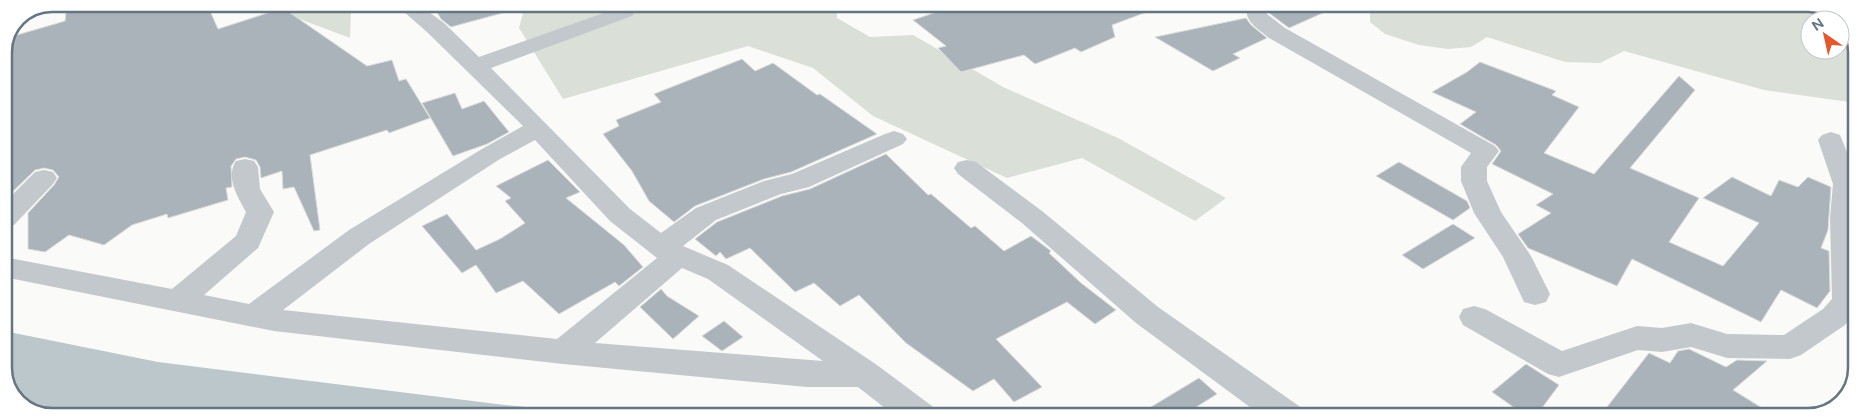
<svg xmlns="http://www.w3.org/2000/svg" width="1860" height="420" viewBox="0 0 1860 420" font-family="Figtree,sans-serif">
<rect width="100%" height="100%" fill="#fafaf8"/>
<g fill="#dadfd7" fill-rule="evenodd">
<path d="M221 4H341L351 11 350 38 289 15Z"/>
<path d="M555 4H837V18L870 37 913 35 1005 88 1118 138 1226 198 1195 221 1082 158 1007 178 873 116 813 68 748 46 563 99 519 28 525 6Z"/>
<path d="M1370 4 1818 5 1844 20 1856 46V103L1764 90 1624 51 1600 63 1565 62 1487 37 1471 47 1448 49 1419 45 1385 34 1370 22ZM1810 20H1840V50H1810Z"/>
</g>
<path fill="#bbc7cb" d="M4 331 158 362 505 405 618 416 42 415 16 400 4 374Z"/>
<g fill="#aab3b9" stroke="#dcdcda">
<path d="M67 4H207L218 29 283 8 367 66 392 60 399 81 406 79 430 118 389 133 387 130 310 155 320 230 314 231 294 187 283 189 282 171 261 178 260 167 256 160 245 157 236 159 231 166 232 187 226 188 228 200 168 218 167 214 132 225 104 245 69 235 45 252 28 249V213L54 185 59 177 53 170 44 168 35 170 4 200V52L10 37 65 21Z"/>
<path d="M432 4H509L510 11 451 27 441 19Z"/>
<path d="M960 4H1160V7L1112 25 1115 37 1081 52 1075 48 1035 64 1024 55 961 72 938 48 946 46 913 20Z"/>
<path d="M1312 4H1323L1325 12 1289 28 1269 13Z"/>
<path d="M1246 18 1251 25 1267 38 1233 54 1240 58 1213 71 1155 37Z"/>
<path d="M742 59 755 71 773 63 817 95 820 94 877 134 791 172 764 179 695 206 674 222 649 201 632 171 603 134 619 126 616 120 661 102 654 94Z"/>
<path d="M1480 62 1556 91 1552 95 1579 107 1544 153 1594 174 1679 76 1695 90 1630 168 1699 198 1669 242 1723 266 1759 223 1703 198 1732 177 1771 196 1779 180 1798 187 1808 177 1831 187 1828 230 1821 248 1829 251 1830 291 1817 308 1781 290 1761 322 1632 259 1617 286 1528 248 1518 234 1551 213 1536 205 1553 194 1492 164 1501 151 1496 145 1460 124 1476 112 1432 92 1467 72Z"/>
<path d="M455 93 462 109 484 101 509 132 487 144 453 156 422 103Z"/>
<path d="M886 154 928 195 931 194 971 228 975 226 1004 251 1031 236 1051 251 1049 253 1081 283 1116 310 1095 324 1067 302 996 339 1042 387 1014 402 994 379 973 391 906 343 859 295 840 306 814 283 795 292 750 248 726 259 720 252 716 256 695 239 717 222 782 196 810 189Z"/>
<path d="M548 160 580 192 566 198 624 245 643 267 619 286 615 282 559 314 523 281 496 293 476 265 462 273 422 226 447 214 476 250 500 239 525 223 505 201 511 198 496 186Z"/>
<path d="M1399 162 1467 201 1470 208 1453 220 1376 176Z"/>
<path d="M1453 224 1475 238 1423 269 1402 255Z"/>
<path d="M661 289 667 296 699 316 673 339 640 307Z"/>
<path d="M724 321 743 337 722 351 702 336Z"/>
<path d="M1689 349 1726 367 1737 360 1767 361 1733 390 1775 416H1600L1649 353 1670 363 1678 351Z"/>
<path d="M1526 364 1559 385 1536 416H1526L1492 392Z"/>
<path d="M1199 378 1217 394 1182 416H1136Z"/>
</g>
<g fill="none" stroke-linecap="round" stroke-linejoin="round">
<g fill="#c3c8cc" fill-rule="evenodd">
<path d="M395 4H418L444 23 479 57 618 8 621 4H643L632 16 491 68 630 209 661 233 696 208 764 181 792 174 885 134 894 131 903 134 907 139 903 144 809 187 781 194 716 220 683 246 728 265 877 365 932 406 937 416H895L858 387H807L563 364 274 331 4 277V257L172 289 236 236 246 212C238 197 225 177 236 161L245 159 254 161 258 167 260 189 274 212 258 248 204 295 249 304 349 230 482 149 523 126 428 33ZM535 140 610 221 657 258 557 339 283 310 369 244 500 159ZM682 268 708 279 823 361 595 343Z"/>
<path d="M1246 4H1266L1267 14 1285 28 1495 146 1499 151 1487 167V181L1501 212 1531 256 1550 294 1546 302 1535 305 1524 302 1503 257 1474 213 1461 181V167L1471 153 1269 38C1256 27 1245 23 1246 4Z"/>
<path d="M1831 132 1840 135 1856 174 1855 312 1845 325 1801 355 1790 359 1727 358 1691 347 1662 352 1638 350 1559 377 1548 374 1463 325 1459 317 1463 309 1474 306 1485 309 1562 351 1637 326 1662 328 1691 323 1727 334 1784 335 1823 309 1832 299 1830 218 1833 184 1818 140 1822 135Z"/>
<path d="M967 160 976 162 1042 211 1158 307 1299 406 1304 416H1262L1136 323 1022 223 958 174 954 168 958 162Z"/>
<path d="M44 170 53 172 57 178 53 184 14 225 4 228V203L35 172Z"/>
</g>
</g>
<path d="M0 0H1860V420H0ZM52 12H1808A40 40 0 0 1 1848 52V368A40 40 0 0 1 1808 408H52A40 40 0 0 1 12 368V52A40 40 0 0 1 52 12Z" fill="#fff" fill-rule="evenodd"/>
<path fill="none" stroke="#657683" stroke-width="2.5" d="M52 12H1808A40 40 0 0 1 1848 52V368A40 40 0 0 1 1808 408H52A40 40 0 0 1 12 368V52A40 40 0 0 1 52 12Z"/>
<g transform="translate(1825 35) rotate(326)"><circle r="24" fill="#ffffff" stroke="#c1c8cd"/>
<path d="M0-4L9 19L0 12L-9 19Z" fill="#e4572e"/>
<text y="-8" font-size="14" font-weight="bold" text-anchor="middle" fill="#657683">N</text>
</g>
</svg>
